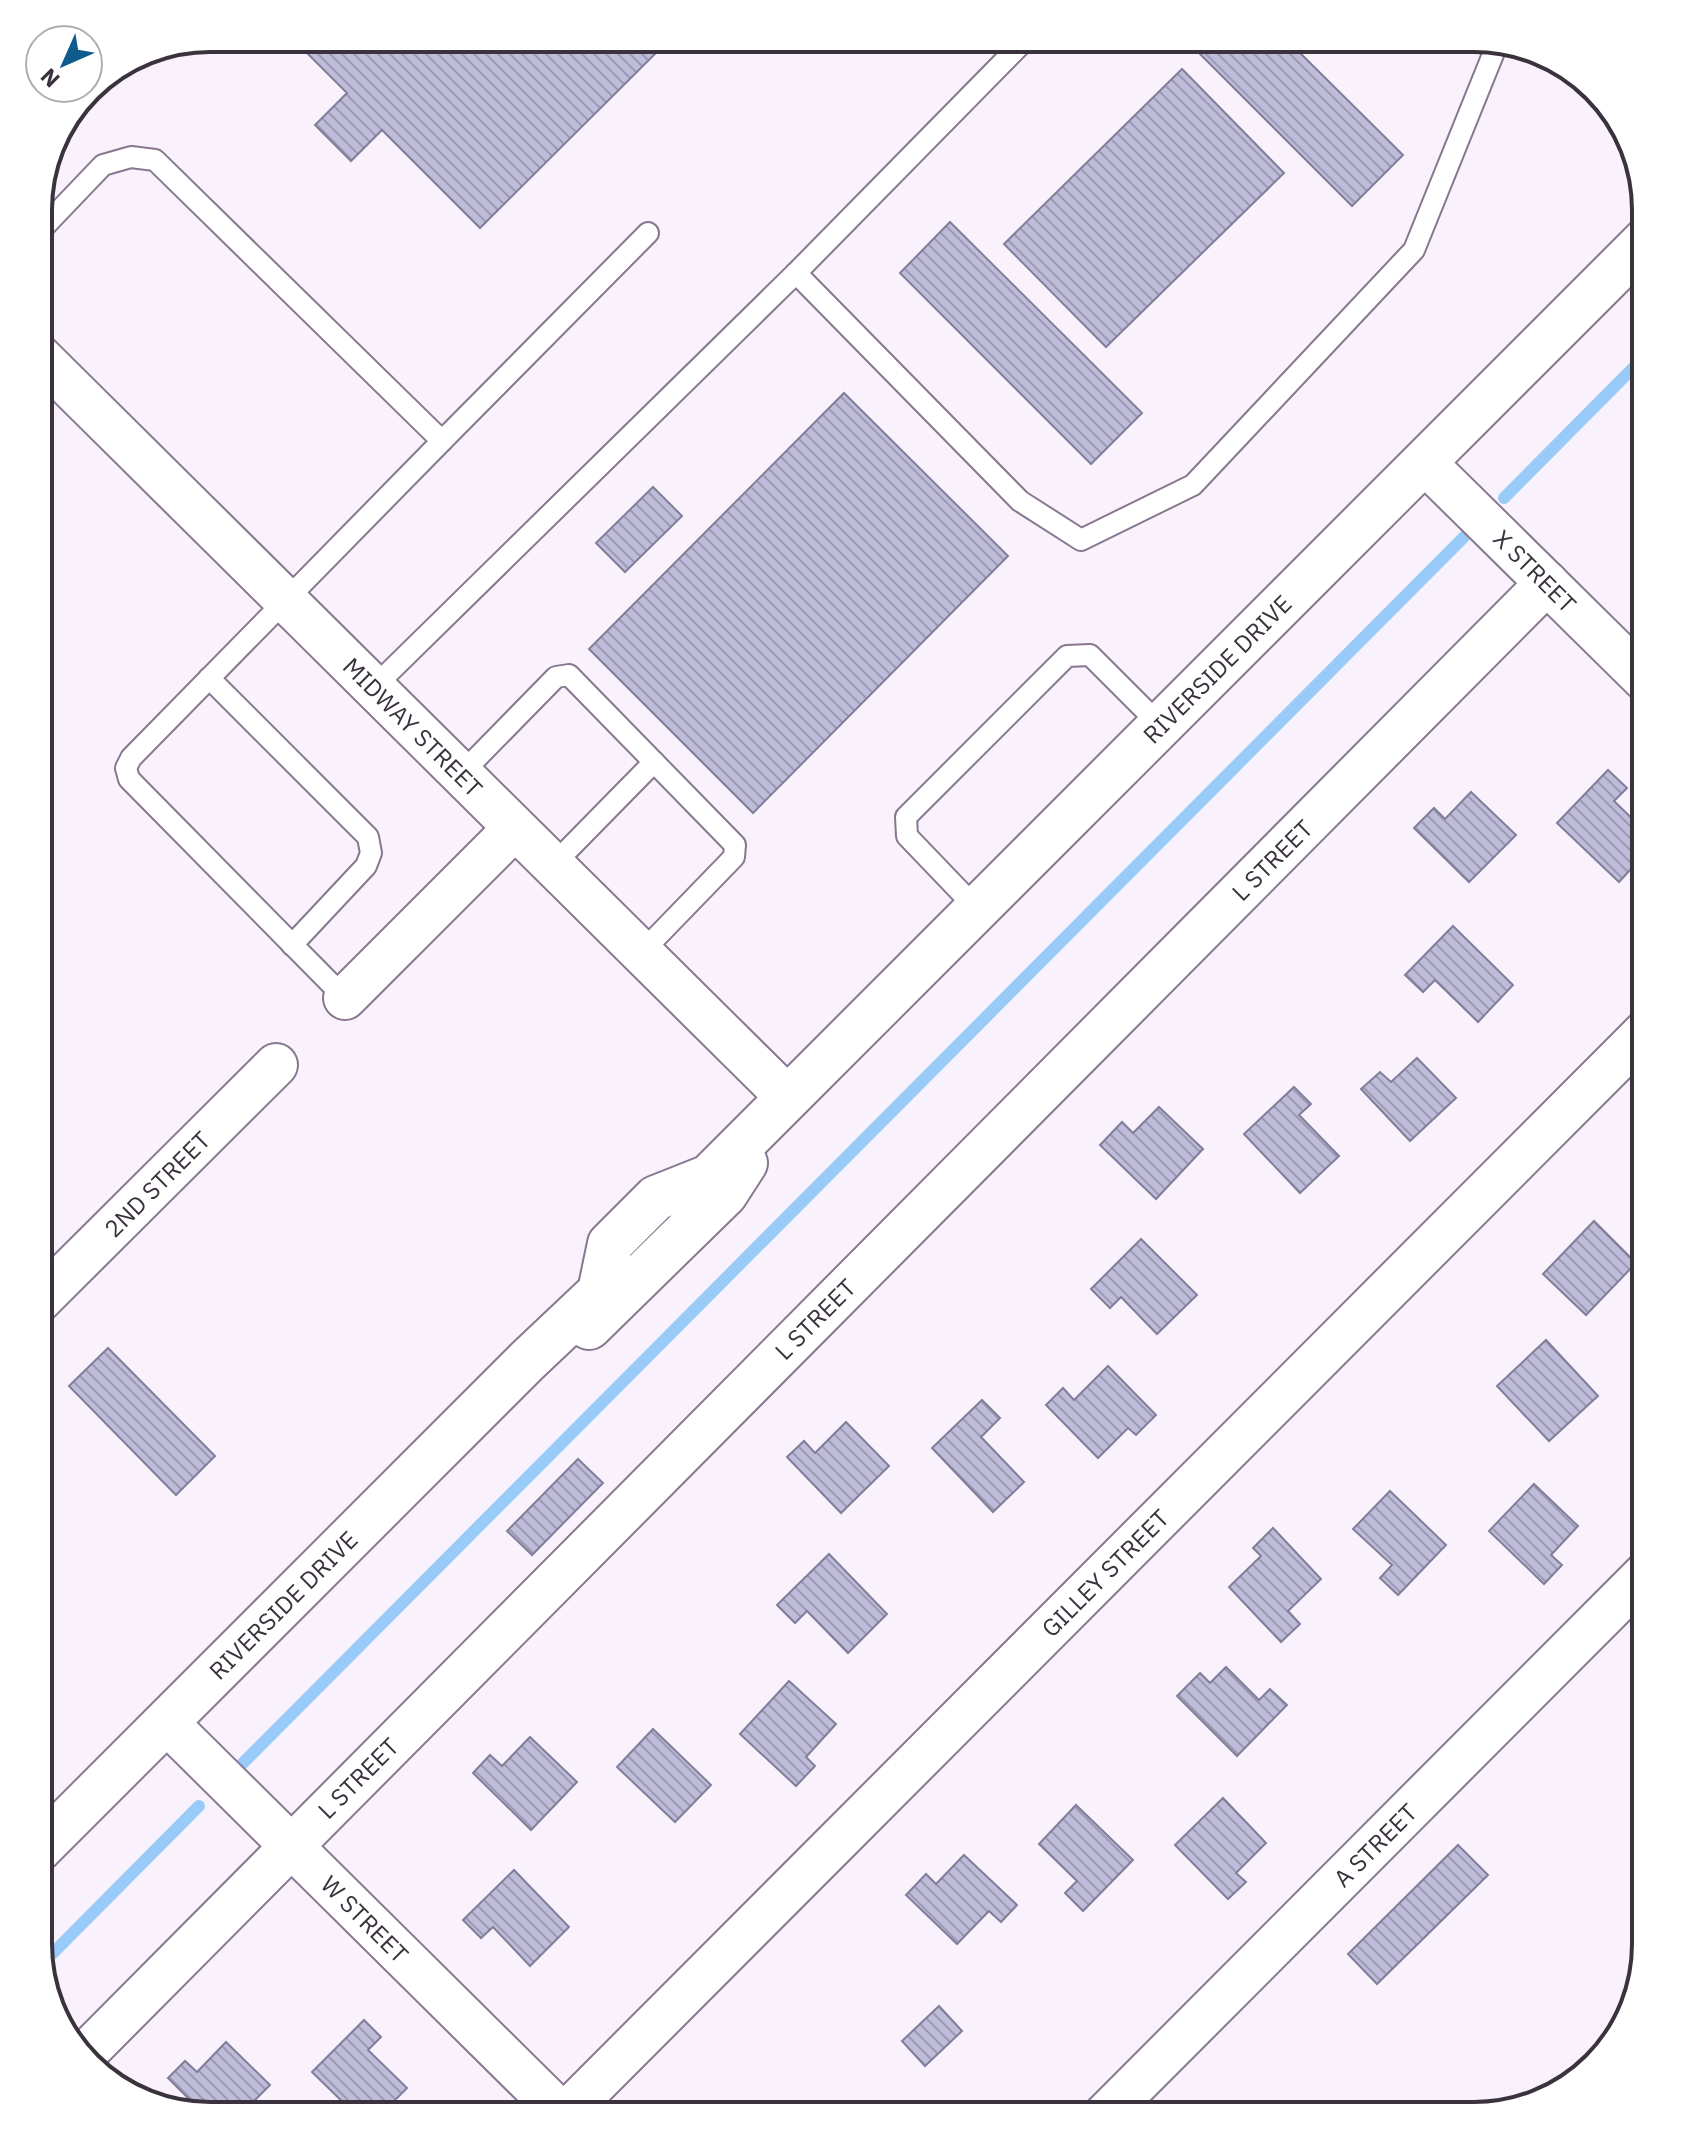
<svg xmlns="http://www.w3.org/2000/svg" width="1684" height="2154" viewBox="0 0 1684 2154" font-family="'IBM Plex Sans',sans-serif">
<defs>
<pattern id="building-back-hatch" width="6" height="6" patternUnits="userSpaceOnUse" patternTransform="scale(2)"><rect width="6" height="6" fill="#bfbcda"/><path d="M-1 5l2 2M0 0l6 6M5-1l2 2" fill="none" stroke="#9c99b2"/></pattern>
</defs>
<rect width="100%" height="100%" fill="#f9f1fc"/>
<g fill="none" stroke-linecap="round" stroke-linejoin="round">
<g stroke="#99cbf9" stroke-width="12">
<path d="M1504 498 1646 355"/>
<path d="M243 1763 1464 537"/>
<path d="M44 1962 199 1806"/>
</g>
</g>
<g fill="url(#building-back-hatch)" stroke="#817e9a" stroke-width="2">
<path d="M292 38H671L480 228 382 130 351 161 315 125 347 93Z"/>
<path d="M1184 38H1285L1403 155 1352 206Z"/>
<path d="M1182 69 1284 173 1106 347 1004 244Z"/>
<path d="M950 222 1142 413 1091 464 900 273Z"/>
<path d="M844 393 1008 556 753 813 589 649Z"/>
<path d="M653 487 682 516 625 572 596 543Z"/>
<path d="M1608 770 1627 788 1614 801 1646 832 1631 849 1641 858 1619 882 1557 823Z"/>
<path d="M1471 792 1516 835 1469 882 1414 828 1434 808 1445 819Z"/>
<path d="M1453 926 1513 985 1478 1022 1435 980 1423 992 1405 975Z"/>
<path d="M1417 1058 1456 1098 1410 1141 1361 1089 1380 1072 1391 1082Z"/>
<path d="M1294 1087 1311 1104 1299 1115 1339 1156 1300 1193 1244 1134Z"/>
<path d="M1159 1107 1203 1149 1156 1199 1100 1145 1122 1122 1133 1133Z"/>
<path d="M1594 1221 1636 1263 1586 1315 1543 1274Z"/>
<path d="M1141 1239 1197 1295 1157 1334 1121 1297 1110 1308 1091 1289Z"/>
<path d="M1546 1340 1598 1396 1549 1441 1497 1386Z"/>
<path d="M108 1348 215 1456 176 1495 69 1386Z"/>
<path d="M1108 1366 1156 1415 1136 1435 1128 1428 1098 1458 1046 1405 1063 1388 1074 1400Z"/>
<path d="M982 1400 1000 1418 981 1437 1024 1482 993 1512 932 1448Z"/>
<path d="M846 1422 889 1466 841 1513 787 1457 804 1441 815 1453Z"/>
<path d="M578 1459 603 1483 532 1555 507 1531Z"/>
<path d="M1534 1484 1578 1526 1551 1555 1562 1565 1544 1584 1489 1531Z"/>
<path d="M1390 1491 1446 1545 1398 1595 1380 1578 1392 1565 1353 1529Z"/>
<path d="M1273 1528 1321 1579 1288 1611 1300 1624 1281 1642 1229 1587 1261 1556 1253 1548Z"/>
<path d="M829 1554 887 1614 848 1653 807 1611 795 1623 777 1605Z"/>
<path d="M1226 1667 1259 1700 1270 1689 1287 1705 1237 1756 1177 1696 1200 1673 1210 1683Z"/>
<path d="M789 1681 836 1724 806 1757 815 1766 796 1786 740 1734Z"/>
<path d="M653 1729 711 1785 675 1822 617 1767Z"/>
<path d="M530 1737 577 1782 531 1830 473 1773 490 1755 502 1766Z"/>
<path d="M1223 1798 1266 1843 1236 1873 1246 1882 1228 1899 1175 1845Z"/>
<path d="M1076 1805 1133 1860 1083 1911 1065 1893 1077 1881 1039 1844Z"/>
<path d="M1458 1845 1488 1875 1377 1984 1348 1954Z"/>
<path d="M964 1855 1017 1905 1001 1922 989 1911 957 1944 906 1895 926 1874 936 1884Z"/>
<path d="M514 1870 569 1927 530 1966 493 1927 481 1938 463 1920Z"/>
<path d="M939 2006 962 2031 925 2066 902 2041Z"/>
<path d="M364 2020 381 2037 368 2050 407 2088 379 2116H357L312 2072Z"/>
<path d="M226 2042 270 2085 239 2116H210L205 2115 168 2078 185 2061 197 2072Z"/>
</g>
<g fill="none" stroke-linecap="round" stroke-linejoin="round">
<g stroke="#887790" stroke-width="24">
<g id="service">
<path d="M1027 38 796 273 1020 501 1081 540 1193 485 1414 250 1498 42"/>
<path d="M38 233 103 165 131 157 155 160 442 441 131 758 126 768 129 779 345 998"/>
<path d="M442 441 648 233"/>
<path d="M209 678 368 837 371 853 366 866 292 945"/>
<path d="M373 688 796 273"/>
<path d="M460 775 556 677 569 675 735 845 734 857 641 953"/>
<path d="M552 866 654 762"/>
<path d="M977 909 907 836 906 817 1067 656 1090 655 1161 726"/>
</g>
</g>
<g stroke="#887790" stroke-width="46">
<g id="minor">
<path d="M38 355 788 1098"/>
<path d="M1424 462 1646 681"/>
<path d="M345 998 514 829"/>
<path d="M38 1302 276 1065"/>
<path d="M166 1722 564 2116"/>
<path d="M84 2055 1547 583"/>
<path d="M563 2116 1646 1031"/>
<path d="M1104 2116 1646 1573"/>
</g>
</g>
<g stroke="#887790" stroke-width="48">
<g id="tertiary">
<path d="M589 1327 725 1194 745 1163"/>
<path d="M38 1850 527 1361 600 1292 610 1244 656 1198 709 1177 1646 240"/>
</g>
</g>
<use href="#service" stroke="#fff" stroke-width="20"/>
<use href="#minor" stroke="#fff" stroke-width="42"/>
<use href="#tertiary" stroke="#fff" stroke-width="44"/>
</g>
<g text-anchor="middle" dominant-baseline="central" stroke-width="6" stroke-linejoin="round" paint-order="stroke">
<g font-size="24" fill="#3a323d" stroke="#fff">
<text transform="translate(1535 571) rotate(45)">X STREET</text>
<text transform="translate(1217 669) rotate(-45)">RIVERSIDE DRIVE</text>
<text transform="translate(413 727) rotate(45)">MIDWAY STREET</text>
<text transform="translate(1272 860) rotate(-45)">L STREET</text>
<text transform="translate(157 1184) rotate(-45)">2ND STREET</text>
<text transform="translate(815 1319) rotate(-45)">L STREET</text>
<text transform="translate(1105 1573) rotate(-45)">GILLEY STREET</text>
<text transform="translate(283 1605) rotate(-45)">RIVERSIDE DRIVE</text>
<text transform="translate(358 1778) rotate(-45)">L STREET</text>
<text transform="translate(1375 1845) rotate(-45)">A STREET</text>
<text transform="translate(365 1919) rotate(45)">W STREET</text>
</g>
</g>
<path d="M0 0H1684V2154H0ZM210 52H1474A158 158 0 0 1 1632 210V1944A158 158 0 0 1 1474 2102H210A158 158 0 0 1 52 1944V210A158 158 0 0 1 210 52Z" fill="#fff" fill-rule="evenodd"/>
<path fill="none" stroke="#3a323d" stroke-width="4" d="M210 52H1474A158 158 0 0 1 1632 210V1944A158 158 0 0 1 1474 2102H210A158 158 0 0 1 52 1944V210A158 158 0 0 1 210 52Z"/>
<g transform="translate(64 64) rotate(225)"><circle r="38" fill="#ffffff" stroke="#b0adb1" stroke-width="2"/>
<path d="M0-6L14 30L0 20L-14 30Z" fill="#105b8e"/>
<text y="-12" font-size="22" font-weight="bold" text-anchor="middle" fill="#3a323d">N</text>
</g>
</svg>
